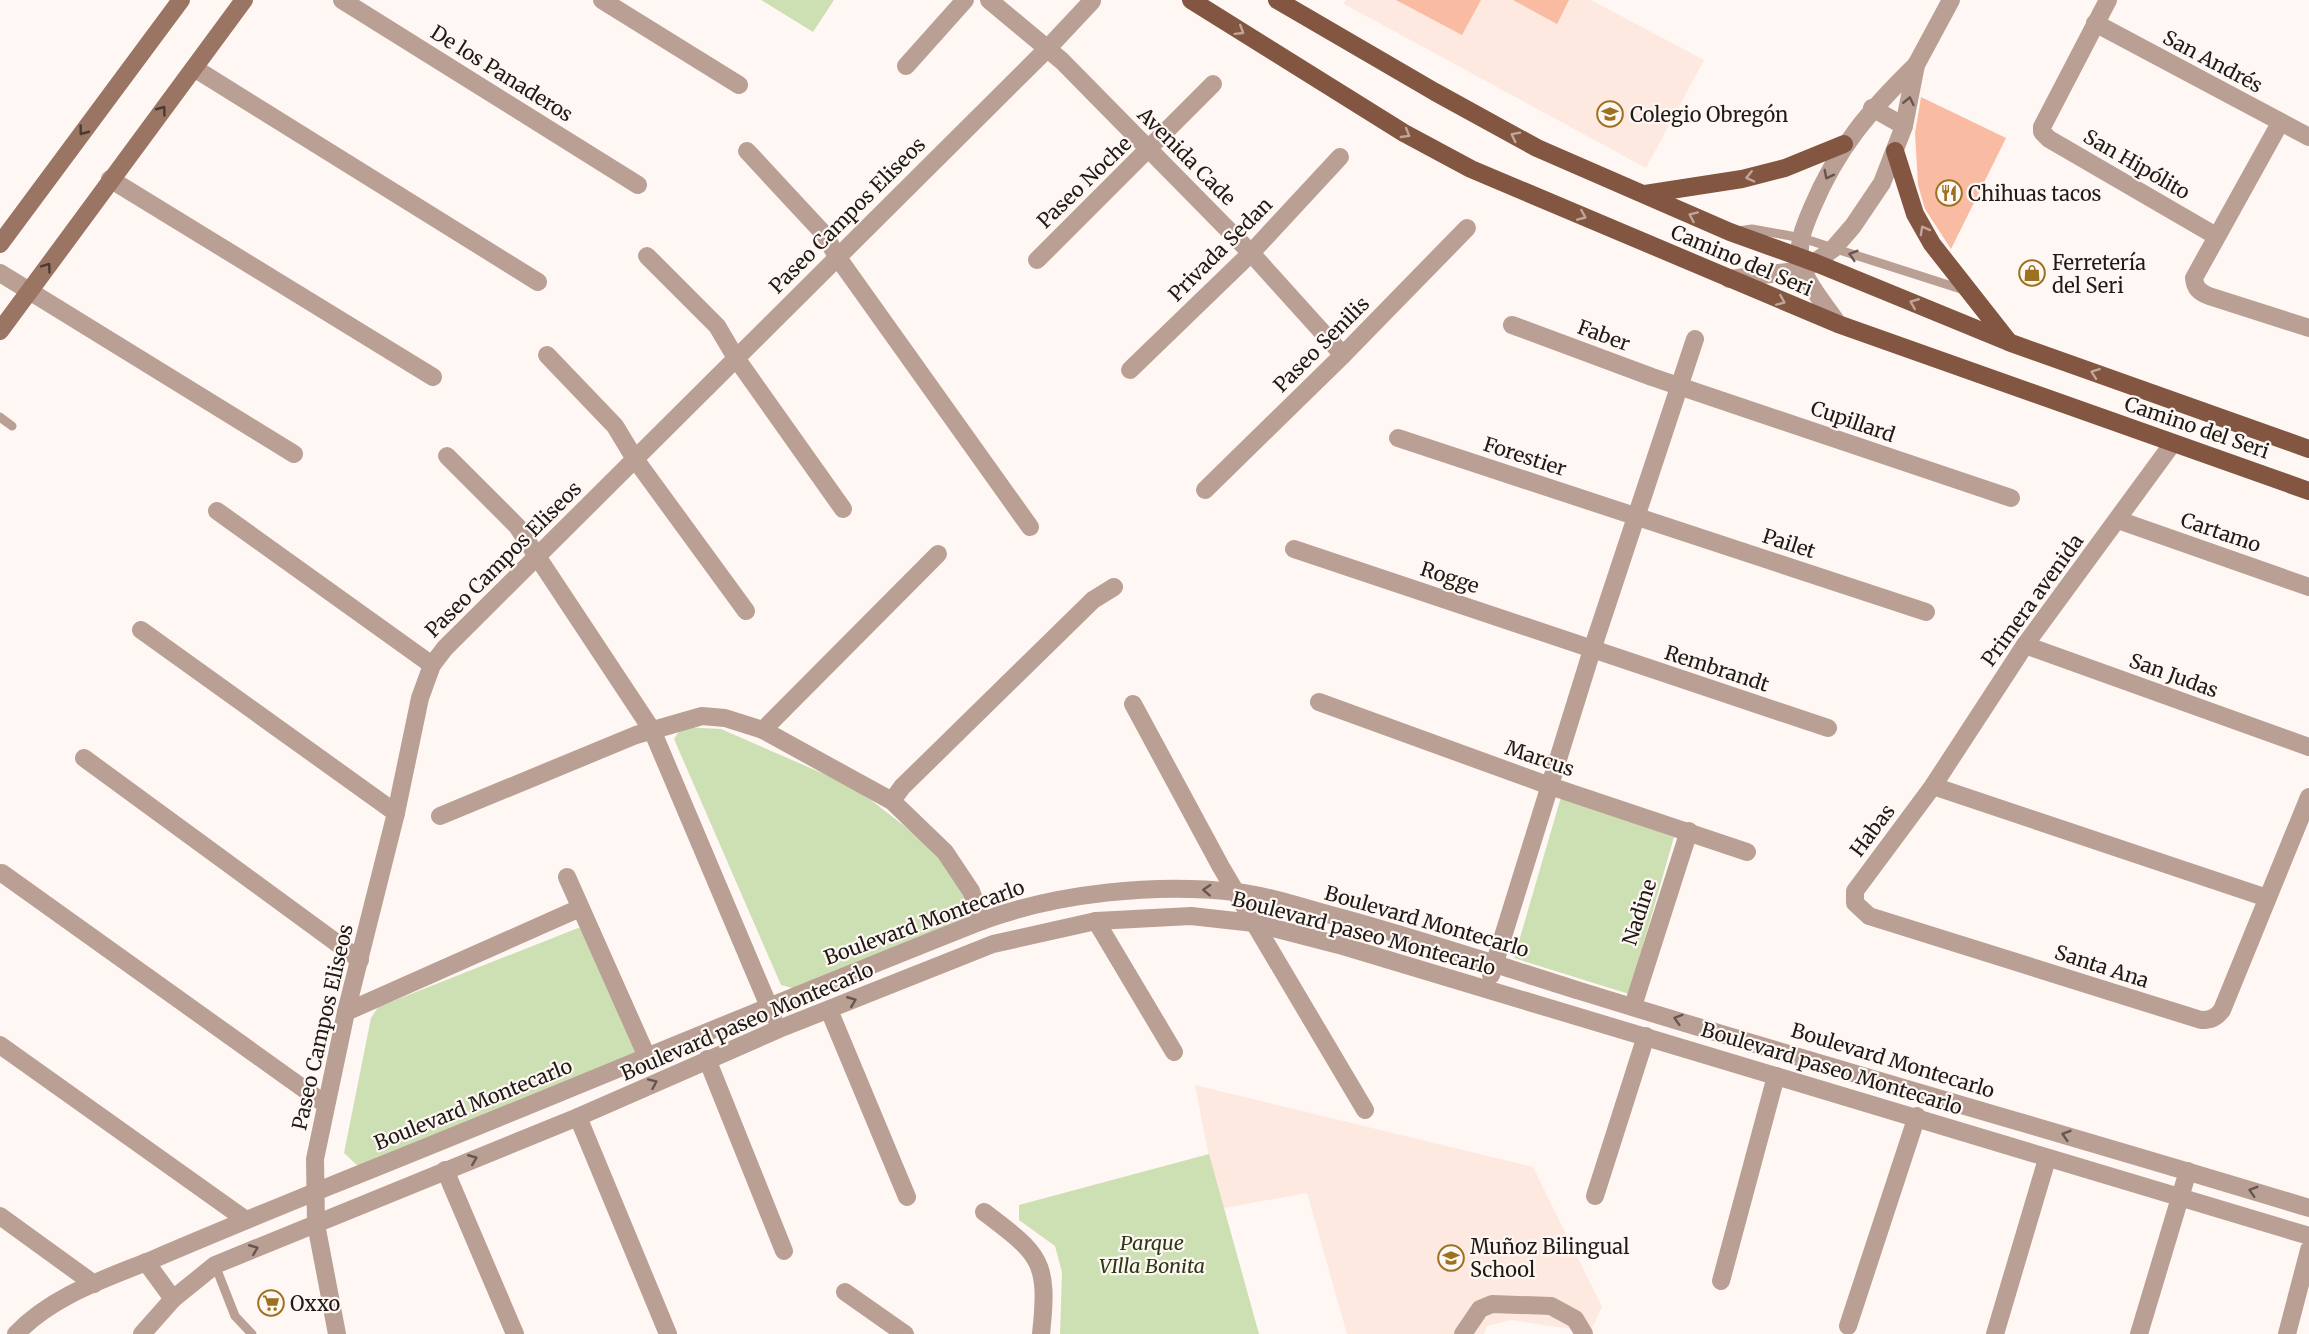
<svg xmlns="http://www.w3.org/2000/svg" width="2309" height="1334" viewBox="0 0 2309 1334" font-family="Merriweather,serif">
<rect width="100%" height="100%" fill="#fef7f4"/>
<g fill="#fee9e0">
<path d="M1345 0H1591L1704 60 1646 168 1344 4Z"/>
<path d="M1195 1085 1533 1167 1602 1307 1590 1332 1511 1320 1487 1326 1484 1334H1347L1307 1193 1219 1209Z"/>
</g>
<g fill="#cde0b3">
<path d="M761 0H834L813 32Z"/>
<path d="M682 727 721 729 854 787 938 852 971 903 965 922 796 989 781 985 674 739Z"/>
<path d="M1561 797 1674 837 1629 994 1514 958Z"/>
<path d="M578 928 588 930 640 1048 633 1059 358 1166 344 1153 371 1018 378 1007Z"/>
<path d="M1209 1154 1259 1334H1060L1062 1272 1055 1246 1019 1220V1205Z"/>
</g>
<g fill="#f9bba2">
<path d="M1396 0H1481L1462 35Z"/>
<path d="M1513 0H1569L1557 24Z"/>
<path d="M1921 97 2006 138 1951 249 1925 209 1918 185 1915 133Z"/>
</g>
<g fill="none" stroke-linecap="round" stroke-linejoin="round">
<g stroke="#ba9f94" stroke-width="9">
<path d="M1738 231 1752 229 1802 238 1964 290"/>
<path d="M0 417 12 426"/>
<path d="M215 1265 235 1316 252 1334"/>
</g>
<g stroke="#ba9f94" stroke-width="18">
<path d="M342 0 638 185"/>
<path d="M602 0 739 85"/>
<path d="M989 0 1062 61 1251 253 1343 355"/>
<path d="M2108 0 2042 127V132L2049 139 2216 236"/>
<path d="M2095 23 2309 137"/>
<path d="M906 66 965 0"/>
<path d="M194 68 538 282"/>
<path d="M1872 108 1904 126"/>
<path d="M2280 123 2194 278C2195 288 2199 292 2209 296L2309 328"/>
<path d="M747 151 825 235 836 255 1030 527"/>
<path d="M110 179 433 377"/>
<path d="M647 256 717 326 736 358 843 509"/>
<path d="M1037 260 1213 84"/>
<path d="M0 273 294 454"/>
<path d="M1729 279 1804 270 1833 249 1853 226 1882 183 1904 126 1916 65 1951 0"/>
<path d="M1838 324C1826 305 1802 280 1800 257 1798 240 1806 222 1812 208 1837 148 1870 110 1916 65"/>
<path d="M1512 325 1652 377 2011 498"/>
<path d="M547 355 615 426 635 459 746 611"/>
<path d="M1130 370 1251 253 1340 157"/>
<path d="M1398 438 1926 612"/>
<path d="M2173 443 2025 645 1933 786 1855 891V903L1869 916 2201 1020C2211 1020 2216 1018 2222 1010L2309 797"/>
<path d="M447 456 517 526 652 730 773 1016"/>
<path d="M1205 490 1343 355 1467 228"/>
<path d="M217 511 432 665"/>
<path d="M2118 520 2309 587"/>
<path d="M1294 549 1828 728"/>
<path d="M141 630 396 813"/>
<path d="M2025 645 2309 747"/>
<path d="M1319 702 1550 786 1747 852"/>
<path d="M1133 704 1221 867 1365 1110"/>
<path d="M763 730 938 554"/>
<path d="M84 758 360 960"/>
<path d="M1933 786 2267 898"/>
<path d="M892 801 902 787 1093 600 1114 587"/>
<path d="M440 816 636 735 702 716 725 718 763 730 892 801 945 852 971 891 982 921"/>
<path d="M2 873 325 1104"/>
<path d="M567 877 648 1059"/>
<path d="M1096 921 1174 1052"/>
<path d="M1491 975 1592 650 1695 339"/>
<path d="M1633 1006 1689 831"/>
<path d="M829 1010 907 1197"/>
<path d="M346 1012 580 908"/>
<path d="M0 1045 246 1220"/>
<path d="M707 1059 784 1251"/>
<path d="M578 1117 668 1334"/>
<path d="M445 1170 515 1334"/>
<path d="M1595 1196 1646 1036"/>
<path d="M984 1212C1041 1255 1049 1261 1041 1334"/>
<path d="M0 1216 94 1284"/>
<path d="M146 1262 173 1299"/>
<path d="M1721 1281 1776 1076"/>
<path d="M845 1292 905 1334"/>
<path d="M1848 1326 1917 1116"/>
<path d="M16 1334C53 1295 105 1279 154 1259 212 1234 271 1210 330 1186 548 1099 764 1007 982 921 1057 893 1155 883 1235 892 1271 896 1307 909 1342 918 1422 940 1501 966 1580 991 1822 1066 2066 1134 2309 1208"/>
<path d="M142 1334 173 1299 215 1265 578 1117 779 1029 993 944 1096 921 1191 916 1254 923 1339 945 2309 1236"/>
<path d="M337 1334 316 1224 315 1159 346 1012 396 813 420 698 432 665 445 648 1048 48 1092 1"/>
<path d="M1463 1334 1480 1309 1492 1304 1551 1306 1575 1319 1584 1334"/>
<path d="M1995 1334 2047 1159"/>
<path d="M2139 1334 2188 1171"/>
<path d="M2287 1334 2309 1250"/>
</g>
<g stroke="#9a7563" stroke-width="18">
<path d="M0 244 181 0"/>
<path d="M0 331 244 0"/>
</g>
<g stroke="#825641" stroke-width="18">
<path d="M1191 0 1404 133 1471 169 1838 324 2309 491"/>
<path d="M1277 0 1435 92 1537 148 1730 232 1816 263 2011 343 2309 449"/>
<path d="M1895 151 1915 214 1932 244 2009 342"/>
<path d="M1645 194 1742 179 1785 168 1844 144"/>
</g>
</g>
<defs><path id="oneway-chevron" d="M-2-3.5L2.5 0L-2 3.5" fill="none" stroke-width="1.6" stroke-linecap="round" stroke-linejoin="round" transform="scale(1.5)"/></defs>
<g stroke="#c0a69a">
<use href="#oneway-chevron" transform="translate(1240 31) rotate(32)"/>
<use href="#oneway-chevron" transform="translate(1406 134) rotate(30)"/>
<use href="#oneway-chevron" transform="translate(1515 136) rotate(-153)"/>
<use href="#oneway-chevron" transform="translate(1750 177) rotate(167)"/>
<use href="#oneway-chevron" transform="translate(1582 216) rotate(23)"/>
<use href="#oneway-chevron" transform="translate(1693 216) rotate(-156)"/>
<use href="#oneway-chevron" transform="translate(1924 230) rotate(-119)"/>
<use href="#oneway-chevron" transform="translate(1781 301) rotate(23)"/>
<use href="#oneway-chevron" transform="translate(1914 303) rotate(-158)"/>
<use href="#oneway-chevron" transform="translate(2095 373) rotate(-160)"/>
</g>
<g stroke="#65564f">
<use href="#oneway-chevron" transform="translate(1909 101) rotate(-78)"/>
<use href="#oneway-chevron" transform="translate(1828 175) rotate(117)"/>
<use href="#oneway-chevron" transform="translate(1853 255) rotate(-163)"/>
<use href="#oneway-chevron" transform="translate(1207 890) rotate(-177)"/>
<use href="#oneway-chevron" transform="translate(852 1001) rotate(-22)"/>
<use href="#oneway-chevron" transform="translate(1678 1019) rotate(-163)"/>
<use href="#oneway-chevron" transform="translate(653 1083) rotate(-24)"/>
<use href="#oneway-chevron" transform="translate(2066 1135) rotate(-163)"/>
<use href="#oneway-chevron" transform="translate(473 1159) rotate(-22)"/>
<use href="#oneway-chevron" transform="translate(2253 1191) rotate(-163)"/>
<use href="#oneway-chevron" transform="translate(254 1249) rotate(-22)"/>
</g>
<g stroke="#4b3a32">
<use href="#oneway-chevron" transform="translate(162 110) rotate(-53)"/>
<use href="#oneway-chevron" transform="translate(83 131) rotate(127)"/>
<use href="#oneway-chevron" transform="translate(47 267) rotate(-54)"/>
</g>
<defs>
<g id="school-ring" transform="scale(1.35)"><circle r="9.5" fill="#fef7f4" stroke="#9c7220" stroke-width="1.5"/><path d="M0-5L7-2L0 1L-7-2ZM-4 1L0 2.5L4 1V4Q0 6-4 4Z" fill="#9c7220"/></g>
<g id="restaurant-ring" transform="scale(1.35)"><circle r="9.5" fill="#fef7f4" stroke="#9c7220" stroke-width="1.5"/><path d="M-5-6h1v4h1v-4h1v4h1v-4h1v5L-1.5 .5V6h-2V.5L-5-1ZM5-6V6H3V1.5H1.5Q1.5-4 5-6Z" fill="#9c7220"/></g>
<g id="shop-ring" transform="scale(1.35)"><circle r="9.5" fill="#fef7f4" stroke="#9c7220" stroke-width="1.5"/><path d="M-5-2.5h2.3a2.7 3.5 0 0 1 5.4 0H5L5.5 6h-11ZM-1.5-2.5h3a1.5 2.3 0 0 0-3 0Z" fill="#9c7220"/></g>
<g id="supermarket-ring" transform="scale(1.35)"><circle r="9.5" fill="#fef7f4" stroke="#9c7220" stroke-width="1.5"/><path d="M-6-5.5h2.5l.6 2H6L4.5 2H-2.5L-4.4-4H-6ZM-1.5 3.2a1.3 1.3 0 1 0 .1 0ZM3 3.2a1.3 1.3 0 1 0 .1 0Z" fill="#9c7220"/></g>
</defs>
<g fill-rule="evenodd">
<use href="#school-ring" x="1610" y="114"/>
<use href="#restaurant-ring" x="1949" y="193"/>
<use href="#shop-ring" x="2032" y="273"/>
<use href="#school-ring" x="1451" y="1258"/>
<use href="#supermarket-ring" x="271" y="1303"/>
</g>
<g text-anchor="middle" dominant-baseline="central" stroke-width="4.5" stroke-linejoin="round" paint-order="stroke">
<g font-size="20" fill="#201a17" stroke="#fef7f4">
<text transform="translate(2213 61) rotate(28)">San Andrés</text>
<text transform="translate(502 73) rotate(32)">De los Panaderos</text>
<text transform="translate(1187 156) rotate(45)">Avenida Cade</text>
<text transform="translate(2137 164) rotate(30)">San Hipólito</text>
<text transform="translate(1084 182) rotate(-44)">Paseo Noche</text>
<text transform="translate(847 215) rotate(-45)">Paseo Campos Eliseos</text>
<text transform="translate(1220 249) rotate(-45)">Privada Sedan</text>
<text transform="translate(1742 260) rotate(23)">Camino del Seri</text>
<text transform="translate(1604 335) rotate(20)">Faber</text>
<text transform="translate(1321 344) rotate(-45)">Paseo Senilis</text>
<text transform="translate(1853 421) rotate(19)">Cupillard</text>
<text transform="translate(2197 427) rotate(19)">Camino del Seri</text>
<text transform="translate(1525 456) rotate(18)">Forestier</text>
<text transform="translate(2221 532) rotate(19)">Cartamo</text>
<text transform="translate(1789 543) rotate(18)">Pailet</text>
<text transform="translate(503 559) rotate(-45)">Paseo Campos Eliseos</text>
<text transform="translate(1450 577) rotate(18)">Rogge</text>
<text transform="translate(2032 600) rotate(-54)">Primera avenida</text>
<text transform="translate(1717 668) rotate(18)">Rembrandt</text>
<text transform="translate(2174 675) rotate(20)">San Judas</text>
<text transform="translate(1540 758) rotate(19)">Marcus</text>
<text transform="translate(1872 830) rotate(-53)">Habas</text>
<text transform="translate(1639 912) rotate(-72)">Nadine</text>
<text transform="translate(1427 921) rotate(16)">Boulevard Montecarlo</text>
<text transform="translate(924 922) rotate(-20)">Boulevard Montecarlo</text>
<text transform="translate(1364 933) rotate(15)">Boulevard paseo Montecarlo</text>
<text transform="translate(2102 966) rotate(18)">Santa Ana</text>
<text transform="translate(747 1021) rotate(-23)">Boulevard paseo Montecarlo</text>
<text transform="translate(322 1027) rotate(-77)">Paseo Campos Eliseos</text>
<text transform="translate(1893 1060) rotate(17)">Boulevard Montecarlo</text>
<text transform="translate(1832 1068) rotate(17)">Boulevard paseo Montecarlo</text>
<text transform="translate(473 1104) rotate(-22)">Boulevard Montecarlo</text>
</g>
<g font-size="20" fill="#201a17" stroke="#fef7f4" text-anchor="start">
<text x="1630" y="114">Colegio Obregón</text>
<text x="1968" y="193">Chihuas tacos</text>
<text x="2052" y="262">Ferretería<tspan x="2052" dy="23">del Seri</tspan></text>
<text x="1470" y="1246">Muñoz Bilingual<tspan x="1470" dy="23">School</tspan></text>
<text x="290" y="1303">Oxxo</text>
</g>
<g font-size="20" font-style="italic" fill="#2a3910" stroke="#fef7f4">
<text x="1152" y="1242">Parque<tspan x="1152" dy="23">VIlla Bonita</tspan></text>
</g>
</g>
</svg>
